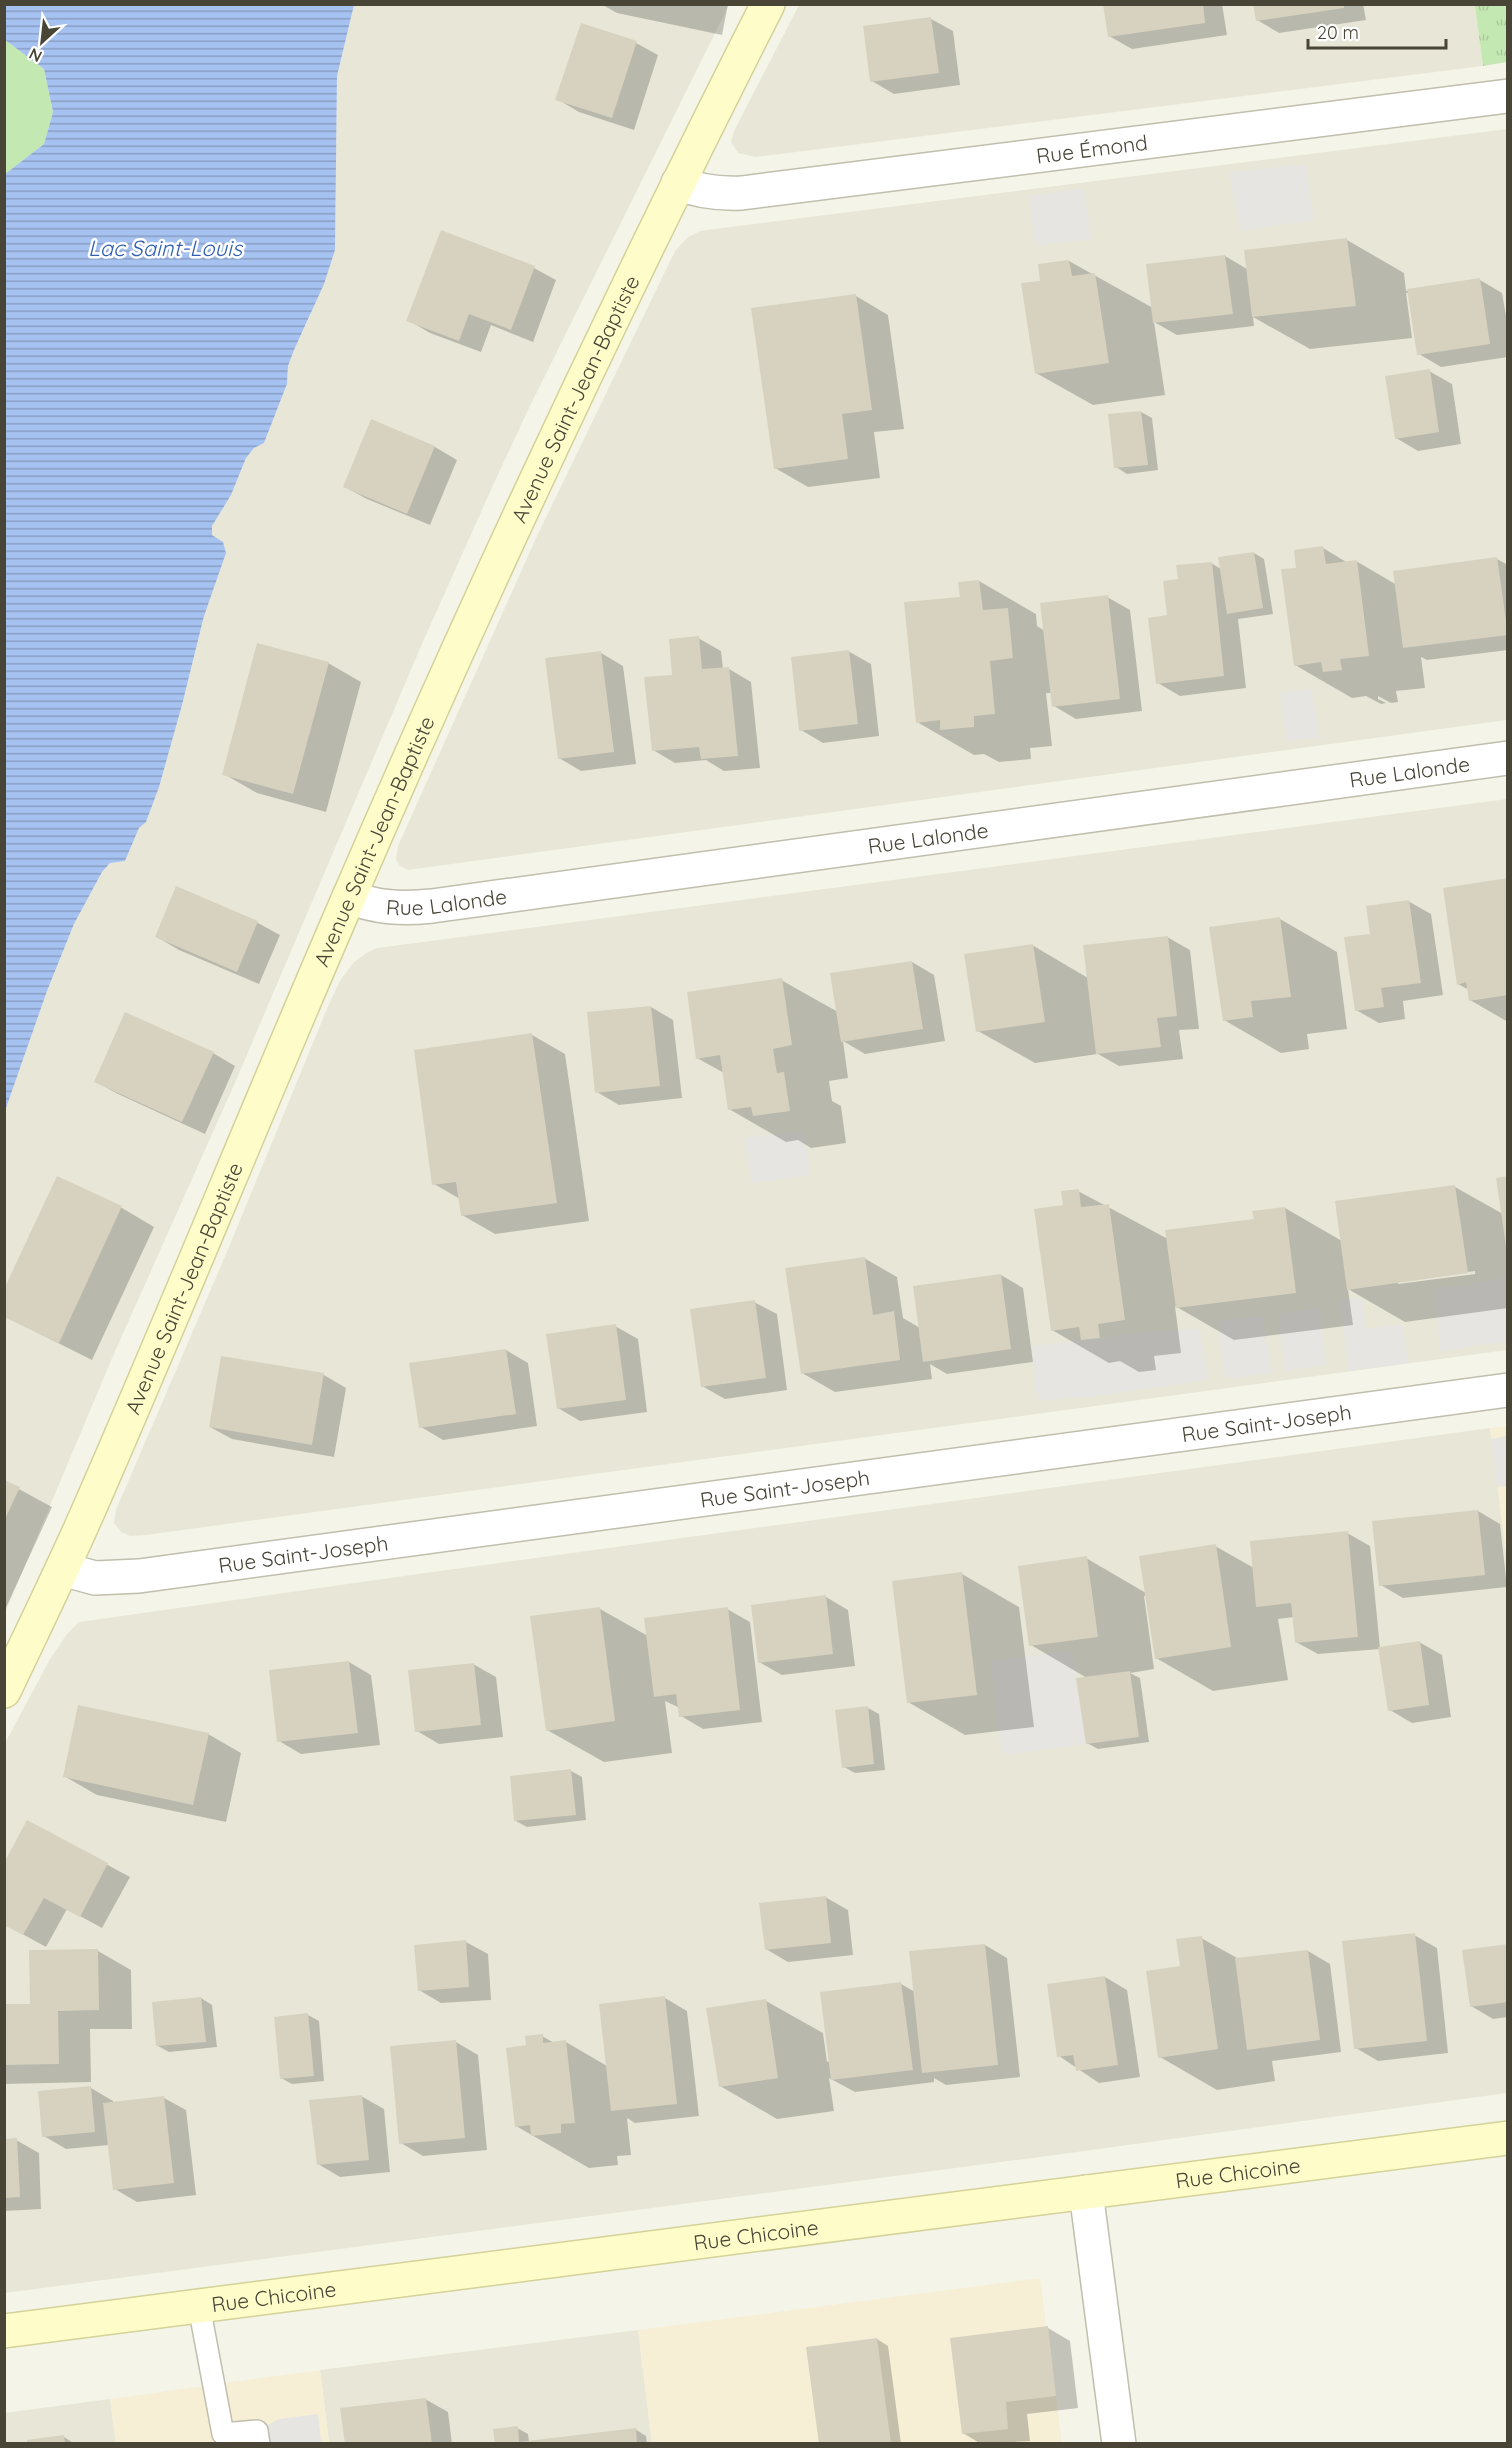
<svg xmlns="http://www.w3.org/2000/svg" width="1512" height="2448" viewBox="0 0 1512 2448" font-family="Quicksand,sans-serif">
<defs>
<pattern id="grass-tufts" width="24" height="20" patternUnits="userSpaceOnUse" patternTransform="scale(1.5)"><rect width="24" height="20" fill="#c4e8b2"/><path d="M3 7l-1-3M5 7V3M7 7l1-3M15 17l-1-3M17 17v-4M19 17l1-3" fill="none" stroke="#aac89a"/></pattern>
<pattern id="water-rules" width="6" height="5" patternUnits="userSpaceOnUse" patternTransform="scale(1.5)"><rect width="6" height="5" fill="#a6c2f0"/><path d="M0 2.5h6" fill="none" stroke="#899fc3"/></pattern>
</defs>
<rect width="100%" height="100%" fill="#f4f4e9"/>
<g fill="#e8e7d7">
<path d="M354 5H729L529 408 494 483 422 644 234 1085 113 1356 5 1613V1111L47 991 74 924 102 872 110 863 125 861 139 828 182 705 204 616 212 526 231 495 246 458 254 448 264 443 287 384 288 366 294 350 310 316 335 250 337 76Z"/>
<path d="M799 5H1476L1483 66 788 153 755 157 738 153 731 142 734 131Z"/>
<path d="M1507 129V720L408 870 400 866 396 859 398 846 537 536 675 251 688 237 700 231 730 227Z"/>
<path d="M1507 799V1350L146 1535 130 1536 121 1532 114 1523 116 1510 229 1247 329 1004 340 981 353 963 366 953 377 948Z"/>
<path d="M1490 1428 1508 1562 1507 2093 1055 2155 5 2293 4 1745 50 1659 67 1634 79 1622 425 1573Z"/>
<path d="M638 2330 652 2443H329L320 2370Z"/>
<path d="M110 2399 116 2443H5L4 2413Z"/>
</g>
<g fill="#f6efd5">
<path d="M1507 1426V1562L1490 1428Z"/>
<path d="M1040 2278 1062 2443H652L638 2330Z"/>
<path d="M320 2370 329 2443H116L110 2399Z"/>
</g>
<path fill="url(#grass-tufts)" d="M1475 5H1507V62L1483 66Z"/>
<path fill="#c4e8b2" d="M5 40 44 69 53 112 44 144 5 175Z"/>
<g fill="#e6e5e1">
<path d="M1306 164 1314 220 1240 231 1229 172Z"/>
<path d="M1084 188 1092 239 1035 246 1029 196Z"/>
<path d="M1312 689 1319 738 1286 741 1280 693Z"/>
<path d="M804 1131 810 1175 751 1183 744 1138Z"/>
<path d="M1507 1277V1342L1478 1345 1440 1352 1434 1288 1470 1285Z"/>
<path d="M1362 1298 1365 1329 1402 1324 1409 1363 1349 1371 1339 1300Z"/>
<path d="M1320 1307 1326 1365 1285 1371 1278 1314Z"/>
<path d="M1262 1316 1272 1373 1225 1379 1218 1320Z"/>
<path d="M1200 1329 1208 1380 1096 1396 1037 1401 1032 1346 1156 1331Z"/>
<path d="M1507 1436V1486L1497 1487 1491 1439Z"/>
<path d="M1072 1651 1086 1744 1002 1755 990 1661Z"/>
<path d="M318 2414 321 2443H259L257 2431 279 2419Z"/>
</g>
<path fill="url(#water-rules)" d="M5 4 354 5 337 76 335 250 324 284 294 350 288 366 287 384 264 443 254 448 246 458 231 495 212 526V535L223 542 226 553 204 616 182 705 159 787 146 822 139 828 125 861 110 863 102 872 74 924 47 991 5 1111 4 175 44 144 53 112 44 69 5 40Z"/>
<g fill="#0003" fill-rule="evenodd">
<path d="M601 4H728L722 35 617 13Z"/>
<path d="M1105 4H1222L1227 35 1132 49 1109 36Z"/>
<path d="M1255 4H1363L1366 20 1279 33 1257 20Z"/>
<path d="M931 19 953 31 960 85 894 94 872 81Z"/>
<path d="M636 43 658 55 634 130 579 112 557 99Z"/>
<path d="M1347 240 1404 273 1406 291 1480 280 1502 293 1508 327V357L1441 367 1419 354 1409 293H1406L1412 338 1310 349 1253 317 1254 326 1177 335 1154 322 1165 395 1093 405 1036 373 1042 282 1069 261 1153 308 1225 256 1247 269Z"/>
<path d="M534 268 556 280 533 342 491 325 481 352 430 333 408 320Z"/>
<path d="M856 296 888 315 904 429 874 432 880 478 808 487 775 468Z"/>
<path d="M1429 371 1452 384 1461 444 1418 451 1396 438Z"/>
<path d="M1141 412 1152 418 1158 470 1127 474 1116 467 1110 415Z"/>
<path d="M372 421 435 447 457 460 430 525 367 499 345 487Z"/>
<path d="M1323 548 1348 563 1356 561 1397 585 1497 559 1508 565V650L1427 660 1421 657 1425 688 1396 691 1398 702 1391 703 1378 696V699L1386 703 1381 704 1366 696 1352 698 1295 665 1297 569Z"/>
<path d="M1254 553 1264 559 1273 614 1238 619 1246 688 1180 696 1158 683 1169 617 1211 563 1221 569Z"/>
<path d="M979 581 1036 614 1037 626 1045 631 1107 597 1130 610 1142 711 1076 719 1054 706 1052 693H1046L1052 746 1030 748 1031 759 999 762 984 754 974 755 917 722 961 598Z"/>
<path d="M698 638 721 651 723 669H729L751 682 760 768 724 771 706 760 675 763 653 750 674 676Z"/>
<path d="M848 651 871 664 879 736 823 743 801 730Z"/>
<path d="M601 653 623 666 636 764 581 771 559 758Z"/>
<path d="M328 663 361 682 326 812 257 793 224 774Z"/>
<path d="M1508 880V1022L1470 1000 1469 990 1458 984Z"/>
<path d="M177 888 258 923 280 935 259 984 179 950 157 937Z"/>
<path d="M1408 901 1431 914 1443 995 1403 1001 1405 1019 1379 1023 1356 1010 1372 935Z"/>
<path d="M1280 919 1337 952 1347 1029 1307 1034 1309 1049 1281 1053 1224 1020Z"/>
<path d="M1167 937 1190 950 1199 1029 1179 1030 1183 1059 1119 1066 1098 1054 1035 1063 978 1031 1032 945 1088 978Z"/>
<path d="M912 962 934 975 945 1041 865 1054 843 1041 848 1078 829 1081 832 1101 841 1106 846 1143 811 1148 798 1140 786 1142 729 1109 724 1073 697 1058 781 980 838 1012Z"/>
<path d="M651 1007 673 1020 682 1098 619 1105 597 1092Z"/>
<path d="M532 1035 565 1054 589 1221 495 1234 462 1215 460 1199 434 1184Z"/>
<path d="M213 1053 235 1066 205 1134 118 1094 96 1082Z"/>
<path d="M58 1178 122 1208 154 1227 92 1360 4 1316Z"/>
<path d="M1508 1178V1308L1405 1322 1348 1289 1353 1325 1234 1340 1175 1306 1181 1353 1154 1356 1156 1370 1139 1372 1120 1361 1109 1363 1052 1330 1065 1206 1078 1191 1168 1239 1255 1221 1285 1208 1342 1241 1455 1187 1503 1214ZM1475 1271V1274L1398 1284V1281Z"/>
<path d="M864 1258 897 1277 903 1318 920 1328 1001 1275 1023 1288 1033 1362 947 1374 930 1364 932 1379 835 1392 802 1373Z"/>
<path d="M754 1302 777 1314 787 1390 725 1399 702 1386Z"/>
<path d="M615 1326 638 1339 647 1412 580 1421 558 1408Z"/>
<path d="M506 1350 528 1363 537 1426 443 1440 421 1427Z"/>
<path d="M222 1358 324 1375 346 1388 334 1457 232 1439 210 1427Z"/>
<path d="M4 1481 52 1507 4 1612Z"/>
<path d="M1478 1511 1500 1524 1507 1587 1403 1598 1381 1585Z"/>
<path d="M1347 1533 1370 1546 1380 1648 1419 1642 1442 1655 1451 1717 1412 1723 1390 1710 1380 1649 1318 1654 1296 1642 1294 1617 1278 1619 1288 1680 1213 1691 1156 1658 1147 1595 1144 1596 1154 1669 1130 1673 1140 1678 1149 1742 1098 1749 1087 1743V1678L1031 1645 1086 1558 1146 1593 1215 1546 1254 1568Z"/>
<path d="M962 1574 1019 1607 1034 1727 965 1735 908 1702Z"/>
<path d="M826 1597 848 1610 855 1666 782 1675 759 1662Z"/>
<path d="M600 1609 648 1636 727 1609 750 1622 762 1722 703 1729 681 1716 680 1708 665 1701 672 1753 604 1762 547 1730Z"/>
<path d="M349 1662 371 1675 380 1745 301 1754 279 1741Z"/>
<path d="M473 1664 496 1677 503 1737 439 1744 417 1731Z"/>
<path d="M868 1708 879 1714 885 1770 855 1773 844 1767Z"/>
<path d="M208 1734 241 1753 226 1822 97 1795 64 1776Z"/>
<path d="M571 1771 582 1777 586 1820 527 1827 516 1821Z"/>
<path d="M28 1822 130 1877 102 1928 67 1909 46 1947 4 1924Z"/>
<path d="M825 1897 848 1910 853 1955 788 1962 766 1949Z"/>
<path d="M1414 1935 1437 1948 1448 2053 1378 2061 1356 2048Z"/>
<path d="M1201 1938 1239 1959 1308 1951 1330 1964 1341 2052 1272 2061 1275 2081 1217 2090 1160 2057 1182 1967Z"/>
<path d="M466 1942 488 1954 491 2000 441 2003 419 1990Z"/>
<path d="M985 1945 1007 1958 1020 2077 946 2085 934 2078V2082L855 2092 829 2078 834 2111 777 2119 720 2086 766 2001 823 2033 827 2062 830 2061 901 1984 915 1992Z"/>
<path d="M1508 1946V2017L1493 2019 1471 2006Z"/>
<path d="M98 1951 131 1970 132 2029H90L91 2082 4 2084V2005H31Z"/>
<path d="M1105 1977 1127 1990 1140 2077 1099 2083 1059 2056Z"/>
<path d="M201 1998 212 2005 217 2047 169 2052 158 2046Z"/>
<path d="M665 1998 687 2011 699 2116 635 2123 627 2118 631 2155 617 2156 618 2165 589 2168 516 2126 527 2047 542 2036 554 2043 566 2042 607 2066Z"/>
<path d="M308 2015 319 2021 324 2081 292 2084 281 2078Z"/>
<path d="M456 2042 478 2055 487 2150 423 2156 401 2143Z"/>
<path d="M91 2088 113 2101V2103L164 2098 186 2110 196 2195 137 2202 115 2189 109 2145 66 2149 44 2136Z"/>
<path d="M361 2096 384 2109 390 2172 340 2177 318 2164Z"/>
<path d="M4 2140H16L39 2153 41 2209 4 2211Z"/>
<path d="M1048 2328 1070 2341 1078 2408 1027 2414 1030 2441 981 2444 963 2433Z"/>
<path d="M877 2339 888 2346 901 2444H821Z"/>
<path d="M425 2399 448 2412 452 2444H346Z"/>
<path d="M517 2428 528 2434 529 2442 635 2429 646 2436 647 2444H496Z"/>
<path d="M64 2437 75 2444H29Z"/>
</g>
<g fill="#d6d2bf">
<path d="M1103 4H1203L1205 23 1108 37Z"/>
<path d="M1253 4H1344V8L1256 21Z"/>
<path d="M931 17 939 73 870 82 863 26Z"/>
<path d="M581 23 637 41 612 118 555 100Z"/>
<path d="M441 230 535 266 511 330 469 314 459 341 406 321Z"/>
<path d="M1347 238 1356 306 1252 317 1244 250Z"/>
<path d="M1225 255 1233 314 1153 323 1146 264Z"/>
<path d="M1069 260 1072 276 1095 273 1109 363 1035 374 1021 283 1040 281 1038 264Z"/>
<path d="M1480 278 1490 344 1417 355 1407 289Z"/>
<path d="M856 294 872 410 842 414 848 459 774 469 751 308Z"/>
<path d="M1430 369 1439 432 1395 439 1385 376Z"/>
<path d="M1141 411 1148 465 1114 468 1108 414Z"/>
<path d="M371 419 435 446 407 514 343 487Z"/>
<path d="M1323 546 1326 564 1357 560 1369 656 1340 659 1342 670 1323 672 1321 662 1294 666 1281 569 1296 568 1294 550Z"/>
<path d="M1254 552 1263 608 1227 614 1218 557Z"/>
<path d="M1497 557 1508 635 1403 648 1393 571Z"/>
<path d="M1212 562 1224 676 1156 684 1148 618 1167 615 1163 581 1178 579 1176 565Z"/>
<path d="M979 580 983 610 1008 608 1013 658 990 661 995 714 974 716V727L940 730V720L916 723 904 602 960 597 958 582Z"/>
<path d="M1108 595 1120 699 1052 707 1040 603Z"/>
<path d="M699 636 702 669 729 667 738 756 701 759 699 747 652 751 644 677 672 675 669 639Z"/>
<path d="M257 643 329 662 293 794 222 775Z"/>
<path d="M849 650 858 724 799 731 791 657Z"/>
<path d="M601 651 614 752 558 759 545 658Z"/>
<path d="M1508 878V995L1469 1001 1466 982 1457 985 1443 888Z"/>
<path d="M176 886 258 921 237 972 155 937Z"/>
<path d="M1409 900 1421 983 1381 988 1384 1007 1355 1011 1344 937 1370 934 1366 906Z"/>
<path d="M1280 917 1291 997 1251 1001 1253 1017 1223 1021 1209 927Z"/>
<path d="M1168 936 1177 1016 1157 1018 1161 1047 1096 1054 1083 945Z"/>
<path d="M1033 944 1045 1022 976 1032 964 954Z"/>
<path d="M912 961 923 1029 841 1042 830 973Z"/>
<path d="M782 978 792 1045 773 1049 777 1073 784 1072 790 1111 753 1116 751 1107 728 1110 720 1055 696 1059 687 992Z"/>
<path d="M651 1006 660 1086 595 1093 587 1012Z"/>
<path d="M125 1012 214 1052 182 1122 94 1082Z"/>
<path d="M532 1033 557 1203 461 1216 456 1182 432 1185 414 1050Z"/>
<path d="M57 1176 122 1206 59 1343 4 1317V1289Z"/>
<path d="M1508 1176V1246H1506L1496 1178Z"/>
<path d="M1455 1185 1468 1273 1347 1290 1335 1201Z"/>
<path d="M1079 1189 1081 1207 1109 1204 1125 1320 1098 1324 1100 1338 1081 1340 1079 1327 1051 1331 1034 1209 1063 1205 1061 1191Z"/>
<path d="M1285 1207 1296 1293 1176 1308 1165 1230 1254 1219 1252 1211Z"/>
<path d="M865 1257 873 1315 894 1311 900 1360 801 1374 785 1268Z"/>
<path d="M1001 1274 1011 1349 923 1362 913 1286Z"/>
<path d="M755 1300 766 1378 701 1387 690 1309Z"/>
<path d="M616 1324 626 1400 557 1409 546 1334Z"/>
<path d="M506 1349 516 1414 419 1428 409 1363Z"/>
<path d="M221 1356 324 1373 312 1445 209 1427Z"/>
<path d="M4 1480 20 1487 4 1521Z"/>
<path d="M1478 1510 1485 1575 1379 1586 1372 1521Z"/>
<path d="M1348 1531 1358 1637 1295 1643 1291 1603 1256 1607 1250 1541Z"/>
<path d="M1216 1544 1231 1647 1155 1659 1139 1556Z"/>
<path d="M1087 1556 1098 1637 1029 1646 1018 1566Z"/>
<path d="M962 1572 977 1695 907 1703 892 1581Z"/>
<path d="M826 1595 833 1654 758 1663 751 1605Z"/>
<path d="M600 1607 615 1721 546 1731 530 1616Z"/>
<path d="M728 1607 740 1710 679 1717 676 1694 654 1697 644 1618Z"/>
<path d="M1420 1641 1429 1705 1388 1711 1378 1647Z"/>
<path d="M349 1661 358 1733 277 1742 269 1670Z"/>
<path d="M474 1663 481 1725 415 1732 408 1670Z"/>
<path d="M1130 1671 1139 1737 1086 1744 1076 1678Z"/>
<path d="M78 1705 209 1733 193 1805 63 1777Z"/>
<path d="M868 1706 874 1764 842 1768 835 1710Z"/>
<path d="M571 1769 576 1815 514 1821 510 1776Z"/>
<path d="M27 1820 108 1863 80 1917 44 1898 23 1935 4 1925V1863Z"/>
<path d="M826 1896 831 1943 765 1950 759 1903Z"/>
<path d="M1415 1933 1427 2041 1354 2049 1342 1941Z"/>
<path d="M1202 1936 1218 2049 1158 2058 1146 1971 1180 1966 1176 1939Z"/>
<path d="M466 1940 469 1987 418 1991 414 1945Z"/>
<path d="M985 1944 998 2065 922 2073 909 1951Z"/>
<path d="M1508 1944V2002L1470 2007 1462 1950Z"/>
<path d="M98 1949 99 2010 58 2011 59 2064 4 2065V2004H30L29 1950Z"/>
<path d="M1308 1950 1320 2040 1247 2050 1235 1958Z"/>
<path d="M1105 1976 1118 2065 1076 2071 1073 2055 1057 2057 1047 1984Z"/>
<path d="M901 1982 913 2070 831 2080 820 1992Z"/>
<path d="M665 1996 677 2104 611 2111 599 2004Z"/>
<path d="M201 1997 206 2042 156 2046 152 2002Z"/>
<path d="M766 1999 778 2078 719 2087 706 2008Z"/>
<path d="M308 2013 314 2076 280 2079 274 2017Z"/>
<path d="M543 2034V2043L566 2040 575 2123 561 2124V2133L531 2136 530 2125 515 2127 506 2048 526 2045 525 2036Z"/>
<path d="M456 2040 465 2138 399 2144 390 2046Z"/>
<path d="M91 2086 95 2132 42 2137 38 2091Z"/>
<path d="M362 2095 369 2160 317 2165 309 2100Z"/>
<path d="M164 2096 174 2183 113 2190 103 2103Z"/>
<path d="M17 2138 20 2197 4 2198V2139Z"/>
<path d="M1048 2326 1056 2396 1006 2402 1008 2429 962 2434 950 2338Z"/>
<path d="M877 2338 891 2444H819L806 2347Z"/>
<path d="M426 2398 432 2444H345L340 2408Z"/>
<path d="M518 2426 519 2442 636 2428 637 2444H495L493 2429Z"/>
<path d="M64 2435 65 2444H27V2440Z"/>
</g>
<g fill="none" stroke-linecap="round" stroke-linejoin="round">
<g stroke="#c0beac" stroke-width="24">
<path id="lane" d="M199 2306 223 2434 257 2431 259 2444"/>
</g>
<g stroke="#c0beac" stroke-width="36">
<g id="street">
<path id="s1" d="M678 183C699 192 719 194 742 193L1508 96"/>
<path id="s2" d="M349 897C377 908 402 909 432 906L1508 758"/>
<path id="s3" d="M62 1569 95 1578 139 1576 1508 1390"/>
<path d="M1086 2192 1119 2444"/>
</g>
</g>
<g stroke="#d4d299" stroke-width="36">
<g id="secondary">
<path id="s4" d="M4 1691C32 1632 61 1573 87 1514 177 1309 260 1102 349 897 479 595 619 298 768 4"/>
<path id="s5" d="M4 2331 1508 2138"/>
</g>
</g>
<use href="#lane" stroke="#fff" stroke-width="21"/>
<use href="#street" stroke="#fff" stroke-width="33"/>
<use href="#secondary" stroke="#fefdc9" stroke-width="33"/>
</g>
<g text-anchor="middle" dominant-baseline="central" stroke-width="5" stroke-linejoin="round" paint-order="stroke">
<g font-size="21" fill="#484537" stroke="#fff">
<text stroke="none"><textPath href="#s1" startOffset="418">Rue Émond</textPath></text>
<text stroke="none"><textPath href="#s4" startOffset="1413">Avenue Saint-Jean-Baptiste</textPath></text>
<text stroke="none"><textPath href="#s2" startOffset="1071">Rue Lalonde</textPath></text>
<text stroke="none"><textPath href="#s2" startOffset="585">Rue Lalonde</textPath></text>
<text stroke="none"><textPath href="#s4" startOffset="927">Avenue Saint-Jean-Baptiste</textPath></text>
<text stroke="none"><textPath href="#s2" startOffset="99">Rue Lalonde</textPath></text>
<text stroke="none"><textPath href="#s4" startOffset="441">Avenue Saint-Jean-Baptiste</textPath></text>
<text stroke="none"><textPath href="#s3" startOffset="1216">Rue Saint-Joseph</textPath></text>
<text stroke="none"><textPath href="#s3" startOffset="730">Rue Saint-Joseph</textPath></text>
<text stroke="none"><textPath href="#s3" startOffset="244">Rue Saint-Joseph</textPath></text>
<text stroke="none"><textPath href="#s5" startOffset="1244">Rue Chicoine</textPath></text>
<text stroke="none"><textPath href="#s5" startOffset="758">Rue Chicoine</textPath></text>
<text stroke="none"><textPath href="#s5" startOffset="272">Rue Chicoine</textPath></text>
</g>
<g font-size="22" font-style="italic" fill="#305fb5" stroke="#fff">
<text x="165" y="248">Lac Saint-Louis</text>
</g>
</g>
<rect width="1512" height="2448" fill="none" stroke="#484537" stroke-width="12"/>
<g transform="translate(42 42) rotate(207)" stroke="#ffffff" stroke-width="4.5" paint-order="stroke">
<path d="M0-4.5L10 22L0 15L-10 22Z" fill="#484537"/>
<text y="-9" font-size="16" font-weight="bold" text-anchor="middle" fill="#484537">N</text>
</g>
<path d="M1308 39v9h138v-9" fill="none" stroke="#484537" stroke-width="3"/>
<text x="1317" y="39" font-size="18" fill="#484537" stroke="#ffffff" stroke-width="4.5" paint-order="stroke">20 m</text>
</svg>
